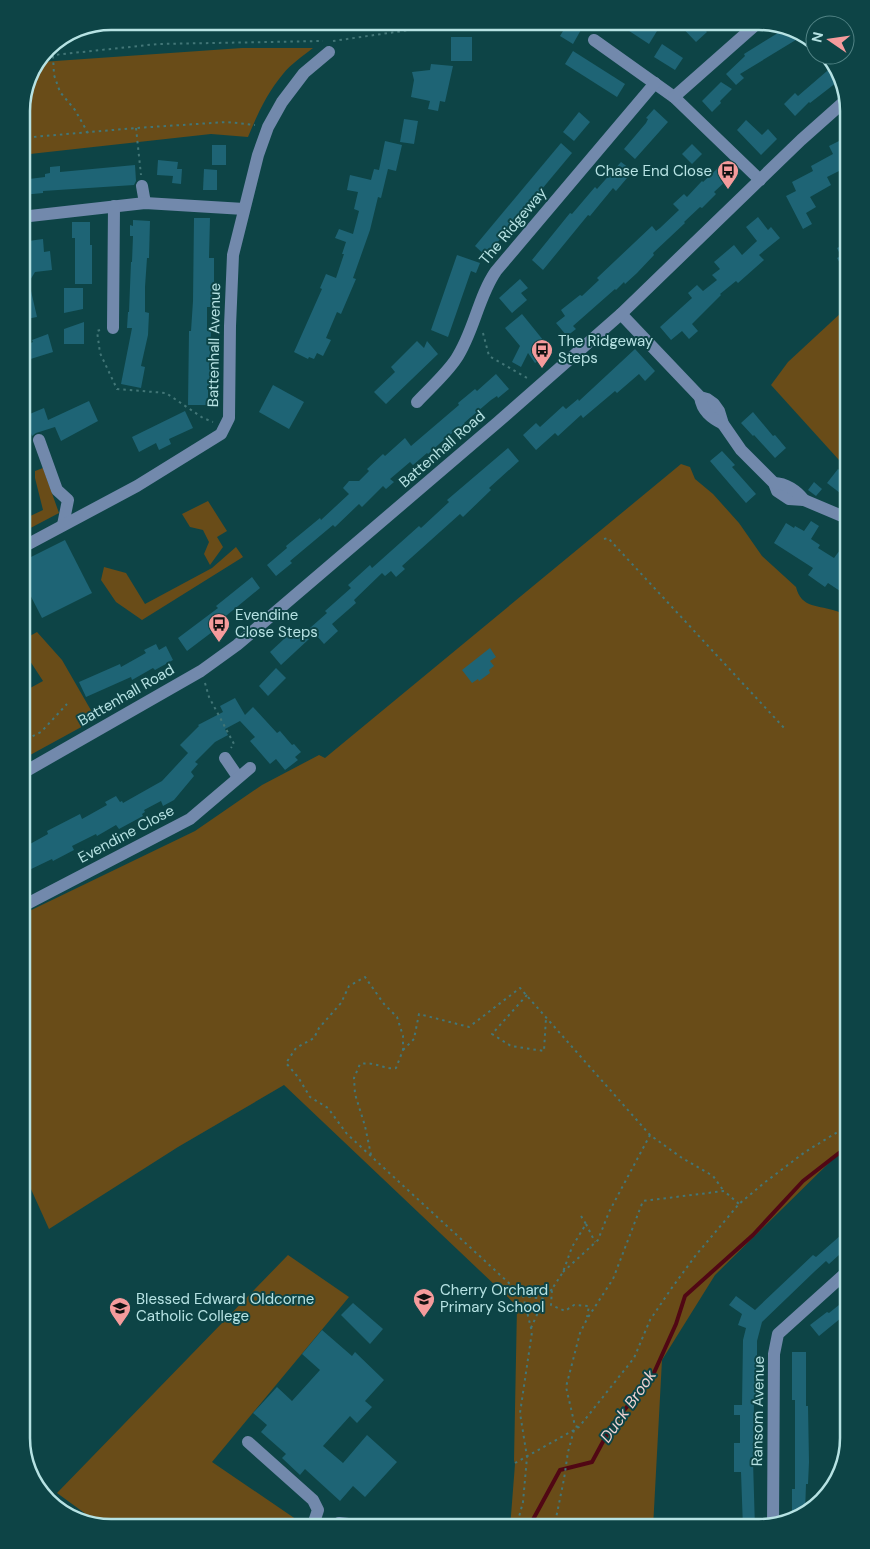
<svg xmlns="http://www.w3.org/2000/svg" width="870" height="1549" viewBox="0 0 870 1549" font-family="'DM Sans',sans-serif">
<rect width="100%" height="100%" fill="#0d4446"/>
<g fill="#694c18">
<path d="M242 48H313C303 56 291 64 283 74 267 93 257 115 248 137L211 134 21 155V105L41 62Z"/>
<path d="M842 312 849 325V459L843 462 839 460 771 385 788 362Z"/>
<path d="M681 464 690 467 695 479 713 494 739 523 762 556 796 587C801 609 820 605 836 611 841 612 845 617 849 620V1150L839 1153 715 1275 662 1360 653 1528H510L515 1464 514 1460 517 1306 284 1085 178 1147 49 1229 21 1167V915L195 831 262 785 319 755 325 758Z"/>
<path d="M43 468 59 513 21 533V518L24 519 43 510 35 478V471Z"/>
<path d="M208 501 227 531 217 537 223 547 210 565 204 554 209 542 203 530 190 527 182 514Z"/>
<path d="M236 547 243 557 142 620 116 602 101 580 104 567 126 573 145 604 212 568Z"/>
<path d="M37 632 62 660 96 719 21 760V693L43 681 30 661H22L21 641Z"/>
<path d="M288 1255 349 1297 212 1462 303 1524 301 1528H105L57 1493Z"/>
</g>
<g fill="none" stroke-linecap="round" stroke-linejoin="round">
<path stroke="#510714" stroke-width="4" d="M530 1528V1525L560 1470 592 1462 612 1425 653 1375 676 1324 685 1296 753 1235 803 1181 839 1153 849 1150"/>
</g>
<g fill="#1e6475">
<path d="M569 21H586L573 44 560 36Z"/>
<path d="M614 21H642L657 31 649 44Z"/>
<path d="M676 21H718L705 30 707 32 696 42Z"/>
<path d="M786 28 804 35 740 74 744 78 736 85 726 74 745 56 744 54Z"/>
<rect x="451" y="37" width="21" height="24"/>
<path d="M662 44 683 58 675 70 654 57Z"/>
<path d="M573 51 625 84 617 97 565 64Z"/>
<path d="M431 64 453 66 445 102 440 101 438 111 428 109 430 101 411 97 414 80 412 72 430 70Z"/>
<path d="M834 65 840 72 841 79 810 103 809 102 795 116 784 104 795 93 798 96Z"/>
<path d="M721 82 732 89 720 101 721 103 712 112 702 101Z"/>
<path d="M654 109 668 122 635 159 624 149 646 123 648 119 646 118Z"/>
<path d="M579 112 590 122 574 141 563 132Z"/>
<path d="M404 119 418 121 414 144 400 142Z"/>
<path d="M746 120 762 135 768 129 777 139 761 155 737 130Z"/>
<path d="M849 136V166L827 177 831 185 810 197 816 207 806 213 812 224 803 229 786 196 796 191 792 182 813 171 811 166 833 154 829 146Z"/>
<path d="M385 141 402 145 396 171 388 169 381 198 378 197 370 230 353 278 356 279 341 314 337 312 326 338 331 340 323 356 317 353 314 359 309 357 308 359 294 352 322 289 320 288 326 274 336 278 344 254H342L346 242 335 238 339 229 353 234 359 211 354 209 358 192 347 190 350 175 371 180 374 169 379 170Z"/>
<path d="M561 143 572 153 486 256 475 246Z"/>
<path d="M692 144 702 154 692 164 682 154Z"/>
<rect x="212" y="145" width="14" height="20"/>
<path d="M158 160 178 162 177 169H182L181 184 172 183 173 176 157 175Z"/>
<path d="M621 162 633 171 616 191 613 188 590 216 588 215 543 270 532 260 570 213 572 214 595 187 597 189Z"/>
<path d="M135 165 136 181 134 185 43 191V193L22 195 21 180 45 177V174L50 173V167L60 166V172Z"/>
<path d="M204 169 217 170V190H203Z"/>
<path d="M717 169 727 180 714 192 716 194 702 208 700 207 684 222 685 223 653 253 654 255 637 273 625 284 624 282 616 290 615 289 573 326 576 329 567 336 556 323 565 316 561 310 580 295 582 296 599 280 597 278 652 226 656 231 660 228 679 210 673 204 684 194 687 197 702 181 703 182Z"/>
<path d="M758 217 768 230 771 227 780 238 759 255 764 260 738 283 736 281 720 294 721 295 692 324 698 331 689 339 682 331 671 340 660 327 692 298 688 293 697 285 703 291 717 280 712 275 720 269 714 262 734 245 742 255 757 241 746 227Z"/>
<path d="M194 218H210L209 258H214V307H207V331H211L210 361H212L211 388H208V405H188L189 331H191L193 301Z"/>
<path d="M133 220 150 221 149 258H147L145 287V312L149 313 148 335 141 366 145 367 141 388 121 384 132 328H127L128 312H129L131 262H132L133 236H130V225L133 226Z"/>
<path d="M72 222H90V245H92V284H75V238H72Z"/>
<path d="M43 239 44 252 50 251 52 270 35 272 29 282 37 317 21 320V242Z"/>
<path d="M849 242V279L837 258 841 256 837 248Z"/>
<path d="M457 255 480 263 476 273 471 271 448 337 431 330Z"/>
<path d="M520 279 528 288 521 293 527 300 512 313 499 298Z"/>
<path d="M64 288H83V309L64 313Z"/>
<path d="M522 314 552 351 535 363 528 353 521 367 512 362 520 346 505 328Z"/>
<path d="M84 322V344H64V329Z"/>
<path d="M48 334 53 352 21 362V347L33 342 32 340Z"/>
<path d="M417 341 424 348 427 341 438 354 386 404 374 392 395 372 391 367Z"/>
<path d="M635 349 655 371 645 381 639 374 617 393 615 391 583 418 581 415 558 436 555 433 536 450 523 435 536 423 540 427 563 406 566 409 578 399 579 401Z"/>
<path d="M496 374 509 389 498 398 497 396 491 400 464 423 465 424 448 436 428 454 427 453 413 465 410 462 390 479 394 482 386 489 383 486 362 507 359 504 335 527 333 525 290 561 292 563 276 576 267 565 287 548 286 546 320 518 321 520 349 494 343 488 349 481H359L369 471 367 469 383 454 385 456 405 438 411 446 459 405 458 403 475 389 477 391Z"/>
<path d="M273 385 304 402 289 429 259 412Z"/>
<path d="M89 401 98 421 61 441 55 427 36 433 32 436 25 416 44 408 48 420Z"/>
<path d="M185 411 193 428 169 439 171 444 159 450 156 443 139 452 132 437Z"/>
<path d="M753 412 773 436 775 435 786 448 775 458 754 435 753 436 741 423Z"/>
<path d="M508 448 519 461 489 488 491 490 463 517 460 514 402 566 405 569 396 577 391 571 385 576 382 573 354 600 356 603 332 624 338 631 324 644 310 628 327 613 325 611 351 588 348 585 370 565 372 568 419 526 421 528 449 502 447 500Z"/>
<path d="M722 451 735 465 732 467 756 494 746 503 710 461Z"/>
<path d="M838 469 849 477V480L840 493 827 483Z"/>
<path d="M814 482 822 489 816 496 808 490Z"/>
<path d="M811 521 819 526 811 539 820 545 818 548 834 558 849 538V556L840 568 849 574V597L828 583 825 587 808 575 813 568 774 543 786 523 794 528 795 526 804 531Z"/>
<path d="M65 540 92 593 42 618 21 577V562Z"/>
<path d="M252 577 260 588 221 620 224 623 187 651 178 638 218 608 216 606Z"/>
<path d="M297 627 309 639 281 665 270 652Z"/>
<path d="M156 644 159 650 166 646 173 660 155 670 153 668 132 680 131 677 86 697 79 682 120 664 121 667 146 653 144 650Z"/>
<path d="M490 648 496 657 490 661 494 666 489 670 490 673 479 681 478 679 472 683 462 670Z"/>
<path d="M276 668 286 678 268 696 259 686Z"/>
<path d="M235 698 245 715 253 707 277 733 280 731 292 745 294 744 301 752 295 757 298 760 285 770 276 759 270 764 250 741 255 737 240 721 225 729 228 735 215 742 195 762 198 764 191 772 194 776 174 800 163 806 161 801 144 810 145 812 142 814 143 816 119 829 116 825 97 836 96 834 72 846 74 850 53 861 52 859 25 872 24 871 21 872V849L48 834 47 831 80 814 82 819 107 805 105 802 116 796 120 802 122 801 123 803 162 781 188 753 180 745 199 726 198 725 223 712 220 706Z"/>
<path d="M849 1228V1246L829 1264 826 1261 814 1272 762 1322 757 1341V1400H754L753 1461 755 1528H743L741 1472H734V1443H740V1415H734V1405H742L743 1340 746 1328 738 1325 742 1314 729 1305 736 1296 755 1310 813 1255 816 1257Z"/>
<path d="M849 1297V1315L843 1320 841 1318 819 1336 810 1325 827 1312 829 1313Z"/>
<path d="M353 1303 383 1329 370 1344 341 1315Z"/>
<path d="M322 1330 352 1356 355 1352 384 1380 365 1401 372 1407 357 1423 350 1416 323 1446 343 1463 367 1435 397 1462 365 1497 353 1486 340 1501 305 1469 300 1475 282 1458 286 1454 261 1432 267 1425 253 1413 277 1387 292 1401 320 1370 302 1354Z"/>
<path d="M792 1352H806V1406H808L809 1462 808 1484H806L805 1513 798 1519 792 1520V1489H795V1400H792Z"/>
</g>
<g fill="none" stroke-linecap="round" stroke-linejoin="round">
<g stroke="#427677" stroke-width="2" stroke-dasharray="2.5 4" stroke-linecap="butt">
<path d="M591 21 595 27"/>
<path d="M333 41 472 21"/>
<path d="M44 56 158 44 323 41"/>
<path d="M53 56 54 75 60 92 75 110 88 133"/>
<path d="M136 128 141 175"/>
<path d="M21 138 136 128 227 122 255 125"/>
<path d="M100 330 97 331 100 353 117 389 166 393 203 418 213 422"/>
<path d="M483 333 489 356 529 379"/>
<path d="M604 539 608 538 786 730"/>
<path d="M205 683 209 697 234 744 231 748"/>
<path d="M21 742 41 732 67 704"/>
<path d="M527 995 492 1034 511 1046 544 1051 546 1018"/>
<path d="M403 1050 414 1039 419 1014 469 1027 520 988 650 1135"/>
<path d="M371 1155 365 1126 355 1094 354 1078 360 1064C376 1061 383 1070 396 1068L403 1050V1036L397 1017 384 1004 365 977 349 986 341 1003 319 1028 314 1038 296 1048 286 1063 298 1077 310 1097 328 1108 347 1134 523 1296 544 1299 552 1289"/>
<path d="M581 1216 586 1224 572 1247 563 1272 552 1289 551 1305 565 1311 574 1305 589 1306 587 1317"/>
<path d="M586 1224 595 1242"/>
<path d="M563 1272 598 1240 609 1212 650 1135 682 1158 713 1176 723 1190"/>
<path d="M531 1328 544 1299"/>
<path d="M578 1427 575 1426 566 1387 580 1333 587 1319 613 1279 643 1201 724 1191 739 1204"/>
<path d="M515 1463 574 1430"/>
<path d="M516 1528 523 1502 527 1457 520 1413 532 1332 523 1296"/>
<path d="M554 1528 564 1479 568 1452 574 1430 579 1427 634 1358 650 1320 671 1289 696 1255 739 1204 764 1183 805 1152 849 1125"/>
</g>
<g stroke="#7289ac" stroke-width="12">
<path d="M594 40 674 97 760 180"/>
<path d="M674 97 760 21"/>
<path d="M142 186 145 203"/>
<path d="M21 217 145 203 244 209"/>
<path d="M621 314 700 397 707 399 714 404 719 411 723 424 741 450 774 483 777 491 789 499 804 500 849 519"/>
<path d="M113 328 114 206"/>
<path d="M700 397C702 411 711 418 723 424"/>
<path d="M417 402C430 388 446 374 456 359 474 332 478 297 496 271L655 83"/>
<path d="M39 440 57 490 68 500 63 525"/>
<path d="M774 483C786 483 797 491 804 500"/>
<path d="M21 548 137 486 221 434 229 418 230 326 233 255 258 155 268 127 282 102 304 73 329 52"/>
<path d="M225 758 238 777"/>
<path d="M21 774 201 671 237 645 498 422 621 314 801 140 846 100"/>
<path d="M21 907 190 819 250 768"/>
<path d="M248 1442 313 1500 318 1510 312 1528"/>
<path d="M773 1525 774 1354 778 1334 849 1270"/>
<path d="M337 1528 339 1523 367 1526"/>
</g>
<g stroke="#629495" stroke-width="5.5">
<path id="rail" d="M87 26 130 21"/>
</g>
<use href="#rail" stroke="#0d4446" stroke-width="4" stroke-dasharray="11" stroke-linecap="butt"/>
</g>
<defs>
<g id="bus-pin" transform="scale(1.125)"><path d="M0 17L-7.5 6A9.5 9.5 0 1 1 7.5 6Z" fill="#f59b9c" stroke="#0d4446"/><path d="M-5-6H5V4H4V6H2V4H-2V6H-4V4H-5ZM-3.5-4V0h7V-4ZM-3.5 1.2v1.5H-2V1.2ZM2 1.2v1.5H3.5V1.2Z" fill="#111"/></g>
<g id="school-pin" transform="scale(1.125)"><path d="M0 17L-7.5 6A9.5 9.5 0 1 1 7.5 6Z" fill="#f59b9c" stroke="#0d4446"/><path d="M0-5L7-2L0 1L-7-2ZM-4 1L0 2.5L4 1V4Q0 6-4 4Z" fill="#111"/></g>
</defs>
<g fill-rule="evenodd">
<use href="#bus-pin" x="728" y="171"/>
<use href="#bus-pin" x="542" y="350"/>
<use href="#bus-pin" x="219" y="624"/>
<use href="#school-pin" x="424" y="1299"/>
<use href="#school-pin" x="120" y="1308"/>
</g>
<g text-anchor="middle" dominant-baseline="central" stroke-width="4" stroke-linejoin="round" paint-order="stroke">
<g font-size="15" fill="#b6e2e3" stroke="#0d4446" text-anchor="start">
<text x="712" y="171" text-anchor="end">Chase End Close</text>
<text x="558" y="341">The Ridgeway<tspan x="558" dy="17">Steps</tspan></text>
<text x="235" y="615">Evendine<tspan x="235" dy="17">Close Steps</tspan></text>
<text x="440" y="1290">Cherry Orchard<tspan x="440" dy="17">Primary School</tspan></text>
<text x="136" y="1299">Blessed Edward Oldcorne<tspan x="136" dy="17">Catholic College</tspan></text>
</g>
<g font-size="15" fill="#b6e2e3" stroke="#0d4446">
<text transform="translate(513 226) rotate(-50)">The Ridgeway</text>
<text transform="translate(214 345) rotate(-89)">Battenhall Avenue</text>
<text transform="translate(442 449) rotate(-41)">Battenhall Road</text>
<text transform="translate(126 695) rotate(-30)">Battenhall Road</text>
<text transform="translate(126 834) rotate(-28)">Evendine Close</text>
<text transform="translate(758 1411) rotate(-89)">Ransom Avenue</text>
</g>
<g font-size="16" font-style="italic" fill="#efd3d2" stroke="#0d4446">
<text transform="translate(628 1406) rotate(-55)">Duck Brook</text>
</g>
</g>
<path d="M0 0H870V1549H0ZM111 30H759A81 81 0 0 1 840 111V1438A81 81 0 0 1 759 1519H111A81 81 0 0 1 30 1438V111A81 81 0 0 1 111 30Z" fill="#0d4446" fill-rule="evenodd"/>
<path fill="none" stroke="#b6e2e3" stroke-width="2.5" d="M111 30H759A81 81 0 0 1 840 111V1438A81 81 0 0 1 759 1519H111A81 81 0 0 1 30 1438V111A81 81 0 0 1 111 30Z"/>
<g transform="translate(830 40) rotate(283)"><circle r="24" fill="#0d4446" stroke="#518385"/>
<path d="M0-4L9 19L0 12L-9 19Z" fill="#f59b9c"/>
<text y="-8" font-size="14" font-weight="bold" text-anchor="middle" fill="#b6e2e3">N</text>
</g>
</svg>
